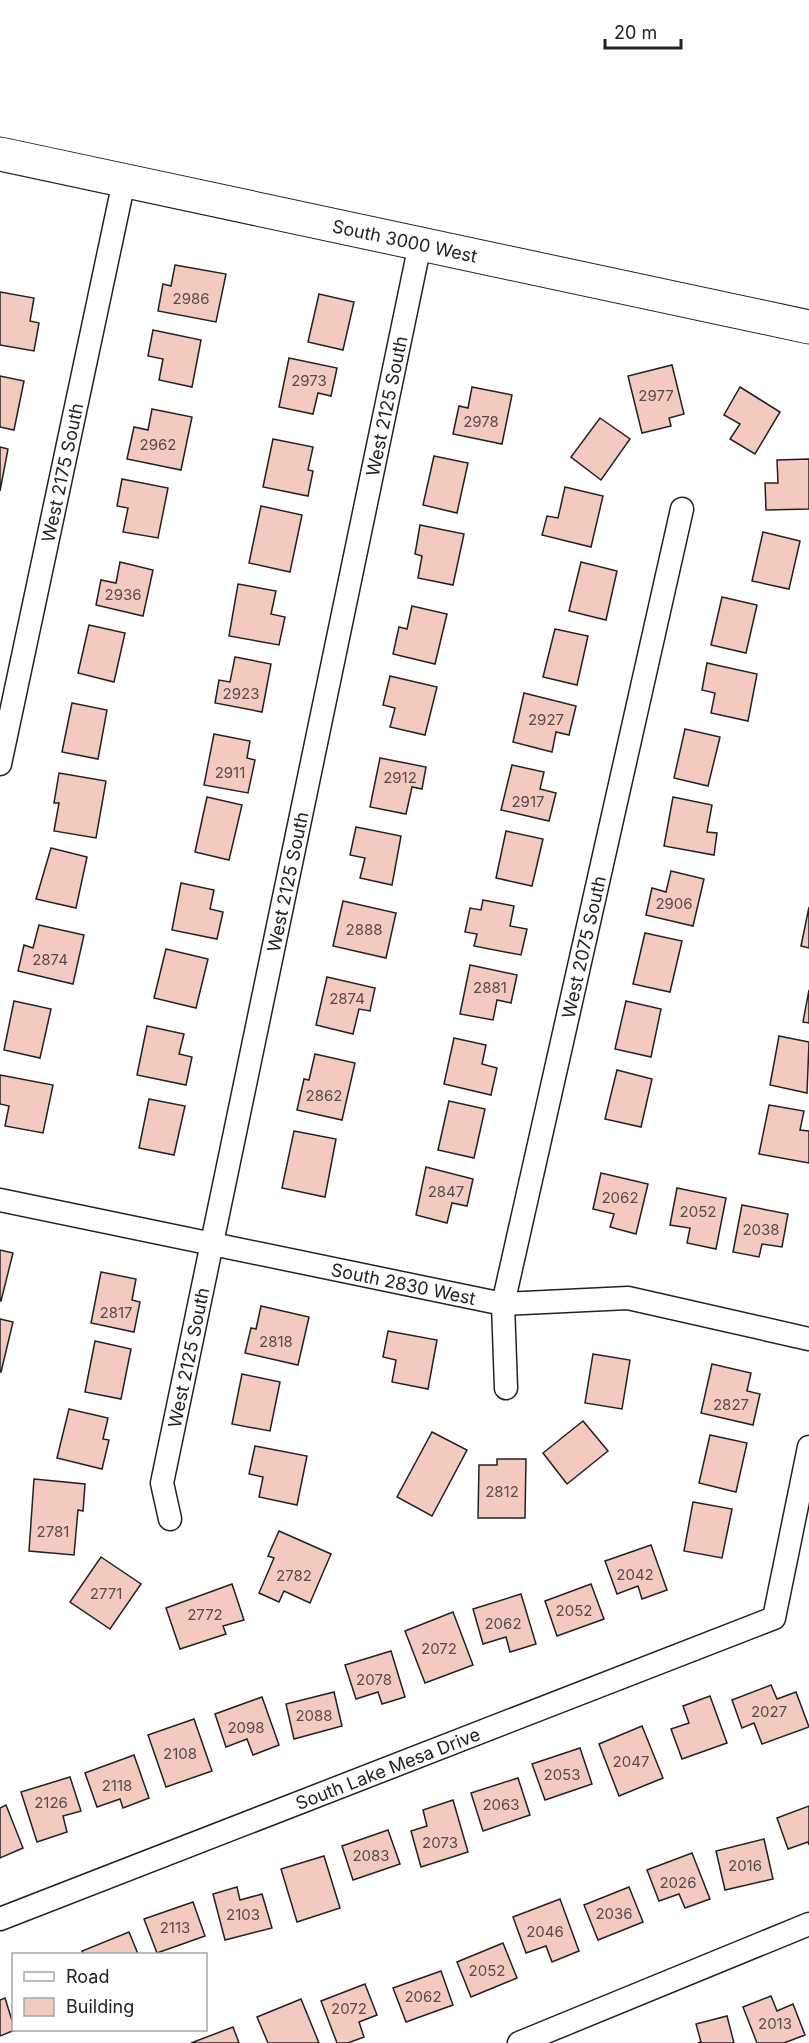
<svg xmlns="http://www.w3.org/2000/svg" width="809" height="2043" viewBox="0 0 809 2043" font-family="Inter,sans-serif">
<rect width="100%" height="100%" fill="#fff"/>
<g fill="#f3c9c0" stroke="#222" stroke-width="1.5">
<path d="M175 265 226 274 216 322 158 311 163 284 171 286Z"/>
<path d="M0 292 34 298 30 321 39 323 34 351 0 345Z"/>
<path d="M319 294 354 302 343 350 308 342Z"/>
<path d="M153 330 201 340 192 387 159 380 163 359 148 356Z"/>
<path d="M289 358 337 368 331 396 318 393 313 414 279 407Z"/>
<path d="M672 365 684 414 669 418 671 426 642 433 628 376Z"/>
<path d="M0 376 24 381 14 430 0 427Z"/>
<path d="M472 387 512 395 502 444 453 434 459 406 468 408Z"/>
<path d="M740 387 780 412 755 454 730 439 740 424 724 415Z"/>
<path d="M152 409 192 417 181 470 127 459 134 427 148 430Z"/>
<path d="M600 418 630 439 601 480 571 457Z"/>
<path d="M273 439 313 447 308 470 313 471 308 496 263 487Z"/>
<path d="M0 447 8 449 0 491Z"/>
<path d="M434 456 468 463 457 513 423 505Z"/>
<path d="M809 459V509L766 510 765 483H778L777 460Z"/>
<path d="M122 479 168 488 158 538 123 532 128 508 117 506Z"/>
<path d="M565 487 603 496 591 547 542 535 547 516 558 518Z"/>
<path d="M261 506 302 515 290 572 249 563Z"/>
<path d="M420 525 464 534 453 585 418 578 422 556 415 554Z"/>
<path d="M763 532 800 541 789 589 752 581Z"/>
<path d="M120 562 153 570 143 616 96 605 101 580 116 583Z"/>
<path d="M581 562 617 571 606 620 569 611Z"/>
<path d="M238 584 276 591 271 614 285 617 279 645 229 636Z"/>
<path d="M722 597 757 605 746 653 711 645Z"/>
<path d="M412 606 447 614 435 664 393 654 399 627 407 629Z"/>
<path d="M89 625 125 633 114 682 78 673Z"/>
<path d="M555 629 588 636 577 685 543 677Z"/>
<path d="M235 657 271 664 262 712 215 703 219 680 230 682Z"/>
<path d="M707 663 757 674 748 721 711 713 715 693 702 690Z"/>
<path d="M390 676 437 687 425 735 390 727 395 708 383 705Z"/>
<path d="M524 693 576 706 569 735 556 732 552 752 513 742Z"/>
<path d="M72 703 107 710 98 759 62 752Z"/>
<path d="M685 729 720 737 708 786 674 778Z"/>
<path d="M214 734 250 741 247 758 255 760 248 793 204 785Z"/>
<path d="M380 758 426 767 422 789 412 787 406 814 370 807Z"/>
<path d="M512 765 544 772 540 789 556 793 549 821 501 810Z"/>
<path d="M59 773 106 781 96 838 54 831 59 803H54Z"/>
<path d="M207 797 242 805 229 860 195 852Z"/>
<path d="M673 797 712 805 707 832 717 833 714 855 664 846Z"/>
<path d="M356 827 401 836 392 885 360 878 365 858 350 855Z"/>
<path d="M506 831 543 839 532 886 496 878Z"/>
<path d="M51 848 87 857 76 908 36 899Z"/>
<path d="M671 871 704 879 693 926 646 915 652 888 666 892Z"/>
<path d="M181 883 214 890 210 909 223 912 217 939 172 930Z"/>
<path d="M483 900 514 906 510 926 527 929 521 955 474 946 477 934 465 932 470 908 481 910Z"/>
<path d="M343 901 396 913 386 958 333 946Z"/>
<path d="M809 907V948L801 946Z"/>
<path d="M39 925 84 935 73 984 18 971 24 945 33 948Z"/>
<path d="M645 933 682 941 670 992 633 984Z"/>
<path d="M166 949 208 959 196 1008 154 998Z"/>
<path d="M470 965 517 975 511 1003 497 1000 493 1020 460 1014Z"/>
<path d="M327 977 375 988 370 1011 359 1009 353 1034 316 1025Z"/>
<path d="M809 990V1023L803 1022Z"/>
<path d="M14 1001 51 1009 40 1058 4 1050Z"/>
<path d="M626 1001 661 1009 651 1057 615 1049Z"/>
<path d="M147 1026 184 1034 179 1054 192 1057 186 1085 137 1075Z"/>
<path d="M779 1036 809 1042 807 1093 770 1085Z"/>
<path d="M454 1038 486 1045 482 1064 497 1068 491 1095 444 1084Z"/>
<path d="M315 1054 355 1063 342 1120 297 1110 304 1079 309 1080Z"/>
<path d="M617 1070 652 1079 641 1127 605 1119Z"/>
<path d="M0 1075 53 1085 43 1133 5 1126 9 1106 0 1104Z"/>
<path d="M149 1099 185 1106 174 1155 139 1148Z"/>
<path d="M449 1101 485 1109 474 1158 438 1150Z"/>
<path d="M769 1105 804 1111 800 1130 809 1131V1163L759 1154Z"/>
<path d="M294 1131 336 1139 325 1197 282 1188Z"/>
<path d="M426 1167 473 1179 467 1206 452 1203 447 1223 416 1215Z"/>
<path d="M601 1173 648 1184 636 1234 610 1227 614 1214 593 1209Z"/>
<path d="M677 1188 726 1198 716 1249 687 1243 690 1228 670 1225Z"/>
<path d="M742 1205 788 1214 782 1247 762 1244 759 1257 733 1252Z"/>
<path d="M0 1250 13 1253 1 1301H0Z"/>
<path d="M101 1272 136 1279 132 1300 140 1302 134 1332 91 1323Z"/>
<path d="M261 1306 309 1317 298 1365 245 1353 251 1328 256 1329Z"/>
<path d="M0 1319 13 1322 1 1372H0Z"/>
<path d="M388 1331 437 1340 428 1389 392 1382 396 1360 383 1357Z"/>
<path d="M95 1341 131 1349 121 1399 85 1392Z"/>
<path d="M593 1354 630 1360 622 1409 585 1403Z"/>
<path d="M712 1364 751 1373 747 1391 760 1394 753 1425 701 1413Z"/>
<path d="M242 1374 280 1382 270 1431 232 1424Z"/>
<path d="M69 1409 108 1418 103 1439 109 1440 102 1469 57 1458Z"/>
<path d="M583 1421 608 1451 567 1484 543 1453Z"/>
<path d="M432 1432 467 1450 432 1516 397 1497Z"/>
<path d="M710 1435 747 1443 736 1492 699 1483Z"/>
<path d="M255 1446 307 1456 297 1505 259 1497 263 1477 249 1474Z"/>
<path d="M497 1459H526L525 1518H478L479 1465H497Z"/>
<path d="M34 1479 85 1484 83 1511 78 1510 74 1555 29 1551Z"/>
<path d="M693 1502 732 1509 722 1558 684 1551Z"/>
<path d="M279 1531 331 1554 310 1603 284 1591 279 1602 259 1593 274 1558 268 1556Z"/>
<path d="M651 1545 667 1590 642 1599 638 1586 617 1594 605 1561Z"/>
<path d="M101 1557 141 1584 110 1629 70 1602Z"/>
<path d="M232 1584 244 1620 223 1626 226 1634 180 1649 166 1608Z"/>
<path d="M591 1584 604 1619 557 1636 545 1601Z"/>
<path d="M521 1594 536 1644 510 1652 506 1637 483 1644 473 1609Z"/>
<path d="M453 1612 473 1665 425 1683 405 1631Z"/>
<path d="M391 1651 405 1697 382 1704 378 1692 356 1699 345 1665Z"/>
<path d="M771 1685 777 1699 796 1692 809 1727 762 1744 754 1723 742 1728 732 1700Z"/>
<path d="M334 1692 342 1726 294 1739 286 1704Z"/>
<path d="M710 1696 727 1743 682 1759 671 1729 689 1723 683 1706Z"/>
<path d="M262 1697 279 1745 253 1755 247 1739 226 1747 215 1714Z"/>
<path d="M194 1719 212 1771 166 1787 148 1735Z"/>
<path d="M642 1726 663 1778 619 1796 599 1744Z"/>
<path d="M580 1748 592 1784 545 1800 532 1764Z"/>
<path d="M134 1755 149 1798 123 1808 120 1799 97 1807 85 1773Z"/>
<path d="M70 1777 81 1811 63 1816 67 1832 37 1842 21 1792Z"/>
<path d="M518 1778 530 1815 483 1831 471 1793Z"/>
<path d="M453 1800 468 1852 421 1867 411 1831 427 1826 423 1810Z"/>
<path d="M6 1805 23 1848 0 1858V1808Z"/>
<path d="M809 1806V1845L808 1842 788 1849 777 1818Z"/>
<path d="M388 1830 400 1864 353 1880 342 1846Z"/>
<path d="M764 1839 773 1879 725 1890 716 1851Z"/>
<path d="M692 1853 710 1899 685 1908 679 1894 659 1901 647 1870Z"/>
<path d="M324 1856 340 1908 297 1922 281 1869Z"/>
<path d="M237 1887 240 1900 262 1894 272 1928 225 1940 213 1894Z"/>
<path d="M629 1887 643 1922 598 1940 584 1905Z"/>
<path d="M560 1899 579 1951 552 1962 546 1946 526 1953 513 1917Z"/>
<path d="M193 1902 205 1936 157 1953 144 1919Z"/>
<path d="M129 1932 138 1954H84L82 1951Z"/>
<path d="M503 1943 517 1978 471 1997 457 1962Z"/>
<path d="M441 1971 453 2005 406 2022 393 1988Z"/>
<path d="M365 1984 377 2015 359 2022 364 2037 348 2043H337L321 2001Z"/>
<path d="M771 1996 777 2011 793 2004 805 2035 784 2043H757L743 2007Z"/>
<path d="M5 1998 15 2030 0 2036V2000Z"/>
<path d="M301 1999 319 2043H268L257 2017Z"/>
<path d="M727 2016 734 2043H698L701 2042 696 2024Z"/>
<path d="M233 2027 239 2043H191Z"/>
</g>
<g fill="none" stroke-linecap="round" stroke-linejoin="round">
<g stroke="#222" stroke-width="25">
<g id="street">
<path id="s1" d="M0 764 124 181"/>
<path id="s2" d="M0 1200 503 1304 628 1298 809 1339"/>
<path id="s3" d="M506 1388 503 1304 682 509"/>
<path id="s4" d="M170 1519 162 1483 420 244"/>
<path id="s5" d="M0 1919 774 1618 809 1447"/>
<path d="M519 2043 809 1924"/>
</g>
</g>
<g stroke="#222" stroke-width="35">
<g id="secondary">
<path id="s6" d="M0 154 809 327"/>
</g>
</g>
<use href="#street" stroke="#fff" stroke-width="22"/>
<use href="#secondary" stroke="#fff" stroke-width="33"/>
</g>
<g text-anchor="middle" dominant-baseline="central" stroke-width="4.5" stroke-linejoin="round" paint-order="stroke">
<g font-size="15" fill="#564c4a">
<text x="191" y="298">2986</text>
<text x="309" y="380">2973</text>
<text x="656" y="395">2977</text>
<text x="481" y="421">2978</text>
<text x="158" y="444">2962</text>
<text x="123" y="594">2936</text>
<text x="241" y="693">2923</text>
<text x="546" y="719">2927</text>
<text x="230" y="772">2911</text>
<text x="400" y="777">2912</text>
<text x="528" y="801">2917</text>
<text x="674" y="903">2906</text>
<text x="364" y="929">2888</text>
<text x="50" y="959">2874</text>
<text x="490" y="987">2881</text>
<text x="347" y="998">2874</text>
<text x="324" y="1095">2862</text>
<text x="446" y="1191">2847</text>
<text x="620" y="1197">2062</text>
<text x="698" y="1211">2052</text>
<text x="761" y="1229">2038</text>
<text x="116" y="1312">2817</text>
<text x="276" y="1341">2818</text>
<text x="731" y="1404">2827</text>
<text x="502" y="1491">2812</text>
<text x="53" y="1531">2781</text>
<text x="635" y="1574">2042</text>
<text x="294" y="1575">2782</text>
<text x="106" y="1593">2771</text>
<text x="574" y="1610">2052</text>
<text x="205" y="1614">2772</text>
<text x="503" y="1623">2062</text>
<text x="439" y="1648">2072</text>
<text x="374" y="1679">2078</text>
<text x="769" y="1711">2027</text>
<text x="314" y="1715">2088</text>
<text x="246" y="1727">2098</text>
<text x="180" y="1753">2108</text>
<text x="631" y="1761">2047</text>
<text x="562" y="1774">2053</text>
<text x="117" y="1785">2118</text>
<text x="51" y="1802">2126</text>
<text x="501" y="1804">2063</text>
<text x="440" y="1842">2073</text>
<text x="371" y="1855">2083</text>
<text x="745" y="1865">2016</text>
<text x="678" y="1882">2026</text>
<text x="614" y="1913">2036</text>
<text x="243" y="1914">2103</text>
<text x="175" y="1927">2113</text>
<text x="545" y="1931">2046</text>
<text x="487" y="1970">2052</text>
<text x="423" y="1996">2062</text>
<text x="349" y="2008">2072</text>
<text x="775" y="2023">2013</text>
</g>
<g font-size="18" fill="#222" stroke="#fff">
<text stroke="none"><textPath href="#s6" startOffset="414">South 3000 West</textPath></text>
<text stroke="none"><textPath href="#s4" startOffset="1137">West 2125 South</textPath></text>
<text stroke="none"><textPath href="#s1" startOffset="298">West 2175 South</textPath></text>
<text stroke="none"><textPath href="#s4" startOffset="651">West 2125 South</textPath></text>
<text stroke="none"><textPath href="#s3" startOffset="450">West 2075 South</textPath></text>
<text stroke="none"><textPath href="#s2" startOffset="412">South 2830 West</textPath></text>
<text stroke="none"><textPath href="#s4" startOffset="165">West 2125 South</textPath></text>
<text stroke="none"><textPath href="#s5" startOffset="416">South Lake Mesa Drive</textPath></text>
</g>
</g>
<rect x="12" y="1953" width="195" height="78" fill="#ffffff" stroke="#a7a7a7" stroke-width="1.5"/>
<rect x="24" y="1972" width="30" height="9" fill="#ffffff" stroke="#a7a7a7" stroke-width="1.5"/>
<text x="66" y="1983" font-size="18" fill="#222222">Road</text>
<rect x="24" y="1998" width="30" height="18" fill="#f3c9c0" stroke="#a7a7a7" stroke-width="1.5"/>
<text x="66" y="2013" font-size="18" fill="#222222">Building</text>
<path d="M605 39v9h76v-9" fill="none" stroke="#222222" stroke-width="3"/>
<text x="614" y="39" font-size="18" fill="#222222" stroke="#ffffff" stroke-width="4.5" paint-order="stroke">20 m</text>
</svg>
